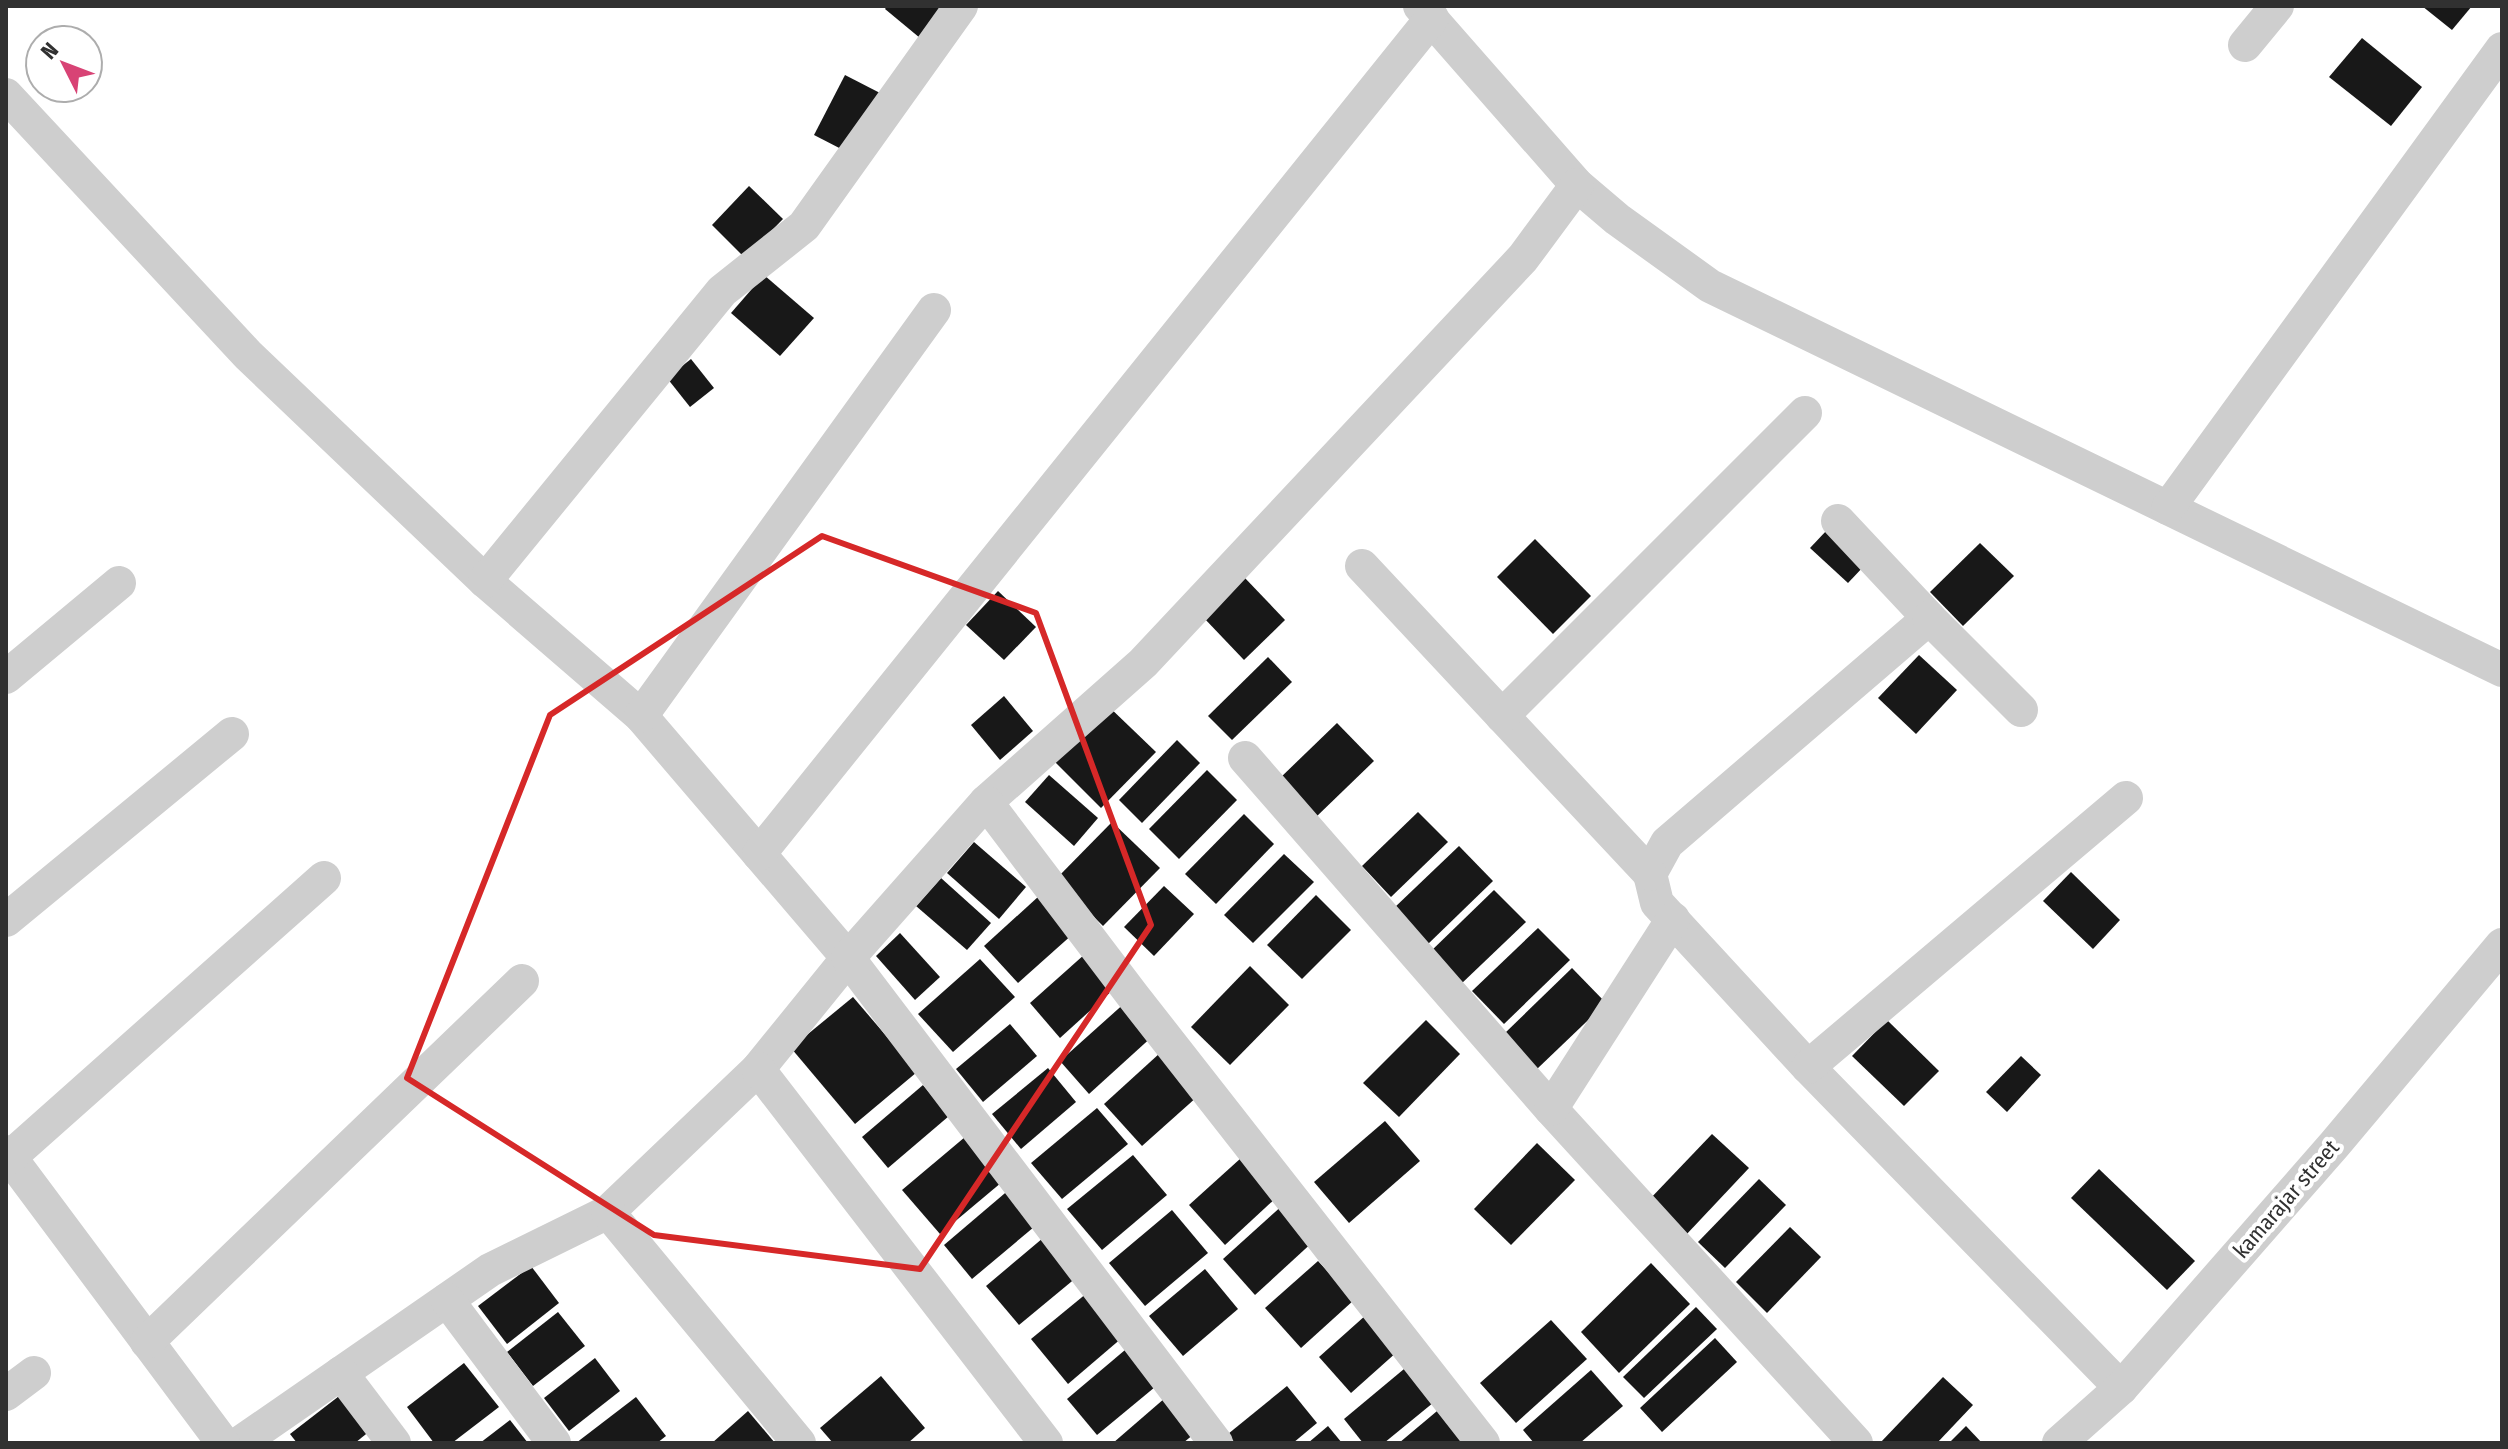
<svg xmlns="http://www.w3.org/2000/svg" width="2508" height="1449" viewBox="0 0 2508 1449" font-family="'Fira Sans Condensed',sans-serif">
<rect width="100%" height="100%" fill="#fff"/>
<g fill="#181818">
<path d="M887 6H946L920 38 885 9Z"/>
<path d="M2422 6H2472L2452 30Z"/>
<path d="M2362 38 2422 87 2391 126 2329 77Z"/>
<path d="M845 75 880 93 849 153 814 135Z"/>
<path d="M749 186 783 219 745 258 712 225Z"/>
<path d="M764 275 814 318 780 356 731 313Z"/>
<path d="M691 359 714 388 690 407 667 378Z"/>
<path d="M1827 530 1865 565 1848 583 1810 548Z"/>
<path d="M1535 539 1591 596 1553 634 1497 577Z"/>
<path d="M1980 543 2014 576 1963 626 1930 592Z"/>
<path d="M1244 577 1285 620 1244 660 1203 617Z"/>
<path d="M998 591 1036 627 1004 660 966 625Z"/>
<path d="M1919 655 1957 690 1916 734 1878 698Z"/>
<path d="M1268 657 1292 682 1232 740 1208 716Z"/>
<path d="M1004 696 1033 731 1000 760 971 725Z"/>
<path d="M1105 703 1156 752 1101 808 1051 758Z"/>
<path d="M1337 723 1374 761 1315 818 1278 780Z"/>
<path d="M1177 740 1200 763 1142 823 1119 800Z"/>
<path d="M1207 770 1237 800 1179 859 1149 829Z"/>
<path d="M1049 775 1098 818 1074 846 1025 802Z"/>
<path d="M1418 812 1448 842 1391 897 1362 866Z"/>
<path d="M1244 814 1274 844 1216 904 1185 874Z"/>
<path d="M1112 822 1160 868 1103 926 1056 879Z"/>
<path d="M974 842 1026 887 999 919 947 873Z"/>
<path d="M1459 846 1493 881 1427 945 1393 909Z"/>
<path d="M1284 854 1314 882 1253 943 1224 915Z"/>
<path d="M2071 872 2120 920 2093 949 2043 901Z"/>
<path d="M941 878 991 923 967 950 916 906Z"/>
<path d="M1164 886 1194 914 1154 956 1124 927Z"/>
<path d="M1494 890 1526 922 1460 985 1429 953Z"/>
<path d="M1316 895 1351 930 1302 979 1267 945Z"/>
<path d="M1039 896 1074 933 1018 983 984 946Z"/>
<path d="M1538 928 1570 960 1504 1024 1472 991Z"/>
<path d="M900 933 940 977 915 1000 876 956Z"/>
<path d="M1085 954 1115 988 1060 1038 1030 1003Z"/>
<path d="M980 959 1015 997 953 1052 918 1014Z"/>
<path d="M1250 966 1289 1005 1230 1065 1191 1027Z"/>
<path d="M1572 968 1606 1003 1537 1069 1503 1035Z"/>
<path d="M853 997 917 1072 855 1124 791 1048Z"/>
<path d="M1127 1001 1155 1034 1089 1094 1060 1061Z"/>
<path d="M1426 1020 1460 1054 1399 1117 1363 1083Z"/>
<path d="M1887 1020 1939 1071 1904 1106 1852 1056Z"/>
<path d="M1010 1024 1037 1056 983 1102 956 1069Z"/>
<path d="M1160 1053 1198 1096 1142 1146 1104 1104Z"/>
<path d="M2021 1056 2041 1075 2007 1112 1986 1092Z"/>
<path d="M1048 1068 1076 1102 1021 1149 992 1114Z"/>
<path d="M923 1085 949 1116 888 1168 862 1137Z"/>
<path d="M1097 1108 1128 1144 1062 1199 1031 1163Z"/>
<path d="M1385 1121 1420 1161 1349 1223 1314 1182Z"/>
<path d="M1712 1134 1749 1168 1685 1236 1648 1201Z"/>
<path d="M965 1137 1002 1182 940 1234 902 1190Z"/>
<path d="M1537 1143 1575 1180 1511 1245 1474 1209Z"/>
<path d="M1133 1155 1167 1195 1102 1250 1067 1209Z"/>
<path d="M1241 1158 1277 1197 1225 1245 1189 1205Z"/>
<path d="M2099 1169 2195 1261 2167 1290 2071 1198Z"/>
<path d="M1759 1179 1786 1205 1725 1268 1698 1242Z"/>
<path d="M1011 1188 1040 1222 972 1279 944 1245Z"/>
<path d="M1284 1204 1316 1239 1255 1295 1223 1259Z"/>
<path d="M1172 1210 1208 1253 1145 1306 1109 1263Z"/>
<path d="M1790 1227 1821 1257 1767 1313 1736 1282Z"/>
<path d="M1043 1238 1077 1277 1019 1325 986 1286Z"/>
<path d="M1318 1261 1354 1300 1301 1348 1265 1308Z"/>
<path d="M1651 1263 1690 1304 1619 1373 1581 1332Z"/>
<path d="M531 1266 559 1303 507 1344 478 1306Z"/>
<path d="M1205 1269 1238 1309 1183 1356 1149 1316Z"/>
<path d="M1087 1293 1123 1337 1068 1384 1031 1339Z"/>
<path d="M1696 1307 1717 1329 1644 1398 1623 1377Z"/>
<path d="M558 1312 585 1346 533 1386 507 1352Z"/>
<path d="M1366 1315 1398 1351 1351 1393 1319 1357Z"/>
<path d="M1551 1320 1587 1359 1516 1423 1480 1383Z"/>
<path d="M1715 1338 1737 1362 1662 1432 1640 1408Z"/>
<path d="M1125 1350 1155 1387 1097 1435 1067 1399Z"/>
<path d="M595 1358 620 1391 569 1431 544 1398Z"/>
<path d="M464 1363 499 1407 452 1443H434L407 1407Z"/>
<path d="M1410 1364 1439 1398 1384 1443H1363L1344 1419Z"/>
<path d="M1591 1370 1623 1406 1580 1443H1534L1523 1430Z"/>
<path d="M881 1376 925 1428 908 1443H833L820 1428Z"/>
<path d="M1943 1377 1973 1405 1937 1443H1880Z"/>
<path d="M1287 1386 1317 1423 1293 1443H1235L1228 1434Z"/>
<path d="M343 1393 371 1430 355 1443H297L290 1434Z"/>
<path d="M636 1397 666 1436 657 1443H576Z"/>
<path d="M1165 1398 1194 1434 1183 1443H1113Z"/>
<path d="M1443 1406 1473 1443H1399Z"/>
<path d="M748 1411 775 1443H712Z"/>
<path d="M510 1420 528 1443H480Z"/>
<path d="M1328 1426 1342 1443H1308Z"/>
<path d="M1966 1426 1982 1443H1949Z"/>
</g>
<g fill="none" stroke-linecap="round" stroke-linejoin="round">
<g stroke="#cecece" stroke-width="34">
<path d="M1420 6 1577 185 1617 219 1710 286 2502 670"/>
<path d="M2245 45 2277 6"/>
<path d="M6 95 248 355 485 581 641 716 848 958 758 1069 608 1212 490 1270 240 1443"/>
<path d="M2168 508 2502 49"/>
<path d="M1838 521 1929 618 1667 843 1650 874 1657 903 1808 1067 2121 1388"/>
<path d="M1362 566 1650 874"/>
<path d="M485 581 722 291 804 226 961 6"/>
<path d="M1929 618 2021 710"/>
<path d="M6 677 119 583"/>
<path d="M641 716 934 310"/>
<path d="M1502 716 1805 413"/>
<path d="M1245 758 1551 1109 1856 1443"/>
<path d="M986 802 1143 663 1523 258 1577 185"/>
<path d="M759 854 1432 18"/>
<path d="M6 920 232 734"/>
<path d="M1808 1067 2126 798"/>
<path d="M758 1069 1046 1443"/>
<path d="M1551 1109 1673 919"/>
<path d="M6 1152 223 1443"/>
<path d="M10 1157 324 878"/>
<path d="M608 1212 799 1443"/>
<path d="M447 1300 554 1443"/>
<path d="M147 1342 522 981"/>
<path d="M341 1373 394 1443"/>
<path d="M6 1394 34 1373"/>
<path d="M1216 1443 848 958 986 802 1133 996 1483 1443"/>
<path d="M2059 1443 2121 1388 2334 1145 2502 945"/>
</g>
</g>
<path fill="none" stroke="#d62828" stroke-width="6" stroke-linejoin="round" d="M822 536 1036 613 1151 925 920 1269 654 1235 407 1078 550 715Z"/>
<g text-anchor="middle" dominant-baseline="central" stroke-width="8" stroke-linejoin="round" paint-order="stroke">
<g font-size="22" fill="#313131" stroke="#fff">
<text transform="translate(2286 1199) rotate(-49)">kamarajar street</text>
</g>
</g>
<rect width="2508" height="1449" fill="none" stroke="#313131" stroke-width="16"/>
<g transform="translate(64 64) rotate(312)"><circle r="38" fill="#ffffff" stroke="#adadad" stroke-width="2"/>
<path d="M0-6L14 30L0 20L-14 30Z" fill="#d84375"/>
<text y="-12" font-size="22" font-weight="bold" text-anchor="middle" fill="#313131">N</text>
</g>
</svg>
